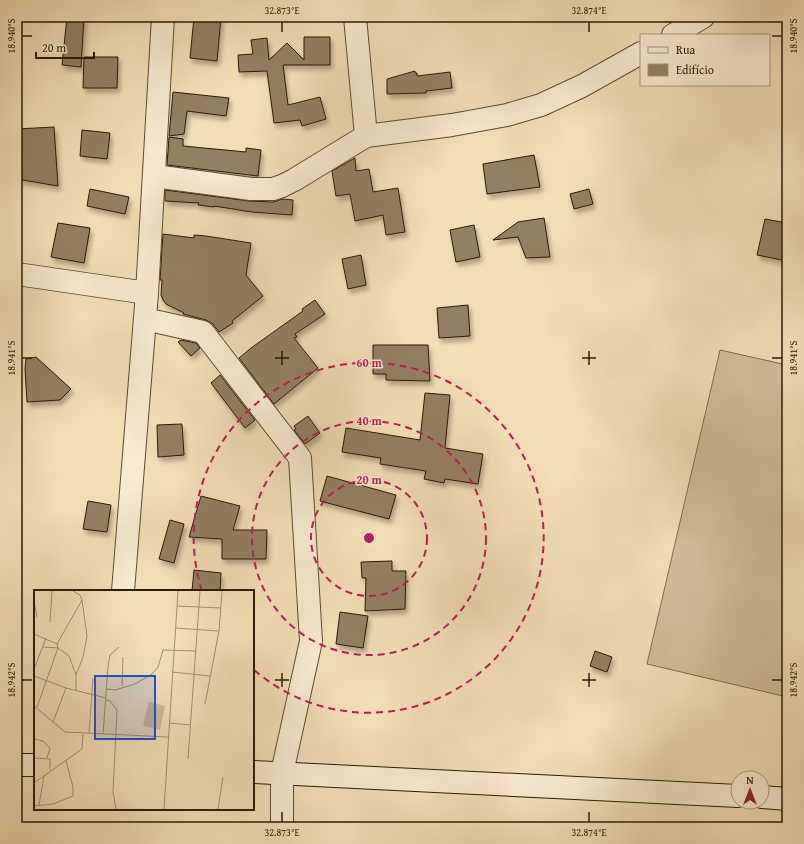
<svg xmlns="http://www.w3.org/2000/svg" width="804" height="844" viewBox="0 0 804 844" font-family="'Gentium Book Plus',serif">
<defs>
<filter id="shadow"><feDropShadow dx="2.5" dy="4.5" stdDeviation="2" flood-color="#0004"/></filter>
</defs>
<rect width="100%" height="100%" fill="#f2deb6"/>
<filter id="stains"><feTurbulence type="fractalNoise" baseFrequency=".005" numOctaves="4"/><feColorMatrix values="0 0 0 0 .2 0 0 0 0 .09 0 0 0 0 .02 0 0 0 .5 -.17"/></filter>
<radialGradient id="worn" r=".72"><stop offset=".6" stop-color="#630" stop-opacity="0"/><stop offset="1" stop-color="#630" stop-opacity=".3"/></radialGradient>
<path fill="#d0bd98" stroke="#7d6c4f" d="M720 350 787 365V697L647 664Z"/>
<g fill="#928062" stroke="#2a1b06" filter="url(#shadow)">
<path d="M67 17H84L81 67 62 65Z"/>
<path d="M194 17H221L217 61 190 58Z"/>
<path d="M304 37H330V65H283L288 105 320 97 326 119 302 126 300 120 274 123 267 71 239 72 238 55 253 54 251 40 267 38 269 60 287 43 304 60Z"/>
<path d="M84 57H118L117 88H83Z"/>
<path d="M415 71V73H417V76L450 72 452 88 426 91V93L387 94V79Z"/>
<path d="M173 92 229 98 226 116 187 111 184 134 169 136Z"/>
<path d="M54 127 58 186 17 179V129Z"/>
<path d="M82 130 110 133 107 159 80 156Z"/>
<path d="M169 137 183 139V146L246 152V148L261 150 258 176 167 165Z"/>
<path d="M534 155 540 187 487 194 483 164Z"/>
<path d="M355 158 356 171 369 169 373 192 398 188 405 232 386 235 383 215 355 221 350 194 336 196 332 171Z"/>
<path d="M90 189 129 197 125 214 87 206Z"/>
<path d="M589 189 593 204 574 209 570 194Z"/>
<path d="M165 190 249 201 273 202 283 199 293 200 292 215 252 212 214 206V207L198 205 199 203 165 201Z"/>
<path d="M544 218 550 257 526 258 518 237 493 240 518 222Z"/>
<path d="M765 219 787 223V261L757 255Z"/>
<path d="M58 223 90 228 84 263 51 257Z"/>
<path d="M474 225 480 257 456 262 450 230Z"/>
<path d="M163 234 194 238V235L206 236 251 243 246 275 263 296 232 321 233 323 219 332 213 324 206 320 183 314 184 313 166 304 163 300 161 295 162 280H160Z"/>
<path d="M361 255 366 285 348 289 342 259Z"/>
<path d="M315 300 325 314 295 334 297 337 294 338 318 368 274 404 239 358 251 348 303 311 302 309Z"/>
<path d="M468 305 470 336 439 338 437 308Z"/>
<path d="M181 340 196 343 200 348 191 356 178 342Z"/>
<path d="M373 345H428L430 381 386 380V374H373Z"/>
<path d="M36 357 71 389 60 400 27 402 25 369 26 359Z"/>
<path d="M220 375 255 420 245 428 211 383Z"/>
<path d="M425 393 450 395 445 448 483 454 478 484 445 479 444 483 424 479 426 471 380 464 381 458 342 452 346 428 420 440Z"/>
<path d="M308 416 320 433 305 444 294 430 296 429 294 426Z"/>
<path d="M182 424 184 455 158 457 157 425Z"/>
<path d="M327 476 396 495 389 519 320 501Z"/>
<path d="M201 496 240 506 233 530H267L266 559H222V539L189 537Z"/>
<path d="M88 501 111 505 107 532 83 529Z"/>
<path d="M170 520 184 524 174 563 159 559Z"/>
<path d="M392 561V571H406L405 609 365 611 366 578H362L361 562Z"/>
<path d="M194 570 221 573 220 591H192Z"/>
<path d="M340 612 368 616 363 648 336 644Z"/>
<path d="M595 651 612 657 607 672 590 666Z"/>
</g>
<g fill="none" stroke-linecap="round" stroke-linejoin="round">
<g stroke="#5c4c32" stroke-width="24">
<g id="street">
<path d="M355 17 366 136"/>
<path d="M673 35 703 17"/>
<path d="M154 176 251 189H273L282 186 294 180 366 136 452 125 507 115 541 105 582 86 641 53"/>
<path d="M17 274 147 293"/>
<path d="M145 319 203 332 300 458 311 641 282 773V827"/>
<path d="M123 591 147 293 163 17"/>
</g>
</g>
<g stroke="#2a1b06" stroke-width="24">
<g id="secondary">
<path d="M17 765H35"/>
<path d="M253 772 738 796"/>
<path d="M762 797 787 799"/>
</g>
</g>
<use href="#street" stroke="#f7ead0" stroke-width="22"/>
<use href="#secondary" stroke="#f7ead0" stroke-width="22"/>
</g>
<path fill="none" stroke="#2a1b06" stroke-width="1.5" d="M282 22V32M589 22V32M22 36H32M772 36H782M282 351V365M589 351V365M22 358H32M275 358H289M582 358H596M772 358H782M282 673V687M589 673V687M22 680H32M275 680H289M582 680H596M772 680H782M282 812V822M589 812V822"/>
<g fill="none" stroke="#c2185b" stroke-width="2" stroke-dasharray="7 5">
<circle cx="369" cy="538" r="58"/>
<circle cx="369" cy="538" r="117"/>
<path d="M202 591A175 175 0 1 1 253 669"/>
</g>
<g transform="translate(34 590)">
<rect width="220" height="220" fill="#f2deb6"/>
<path d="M115 112 131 116 126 140 109 136Z" fill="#d0bd98"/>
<path fill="none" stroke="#a29070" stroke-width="1" d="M0 11 3 27M143 16 187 18M16 32 18 1M141 38 185 41M0 44 23 54 24 58 35 66 42 85V101M23 54 48 10 46 5 39 1M0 79 12 48M138 82 176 86M42 85 49 67 53 46 48 10M0 86 32 98 72 108M88 96 89 67M72 99 81 100 101 94 118 84 124 77 129 60 162 61M72 110 76 111 83 120 79 202 82 219M171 114 185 41 188 1M0 116 31 142 134 147M3 117 24 58 9 57M19 132 32 98M135 133 157 135M55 143 59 88M69 144 74 77 76 65 85 57M0 149 9 151 16 158 13 168M0 168 16 169V180M154 169 166 1M0 193 48 159 49 144M5 215 10 186M0 216 19 214 39 206V197L32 171M130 219 144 1M184 219 189 187"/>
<path fill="#1d4ed8" fill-opacity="0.15" stroke="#1d4ed8" stroke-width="2" d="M61 86H121V149H61Z"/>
<rect width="220" height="220" fill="none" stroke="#2a1b06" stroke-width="2"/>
</g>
<circle cx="369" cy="538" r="6" fill="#c2185b" stroke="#f7ead0" stroke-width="2"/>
<g font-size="12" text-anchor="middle" font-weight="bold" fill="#c2185b" stroke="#f7ead0" stroke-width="3" stroke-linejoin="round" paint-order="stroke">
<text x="369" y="367">60 m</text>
<text x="369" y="425">40 m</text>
<text x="369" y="484">20 m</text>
</g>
<rect width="804" height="844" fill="none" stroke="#f2deb6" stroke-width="44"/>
<rect x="640" y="34" width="130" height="52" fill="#f7ead0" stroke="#a5977f"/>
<rect x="648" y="47" width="20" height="6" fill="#f7ead0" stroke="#a5977f"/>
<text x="676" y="54" font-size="12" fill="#2a1b06">Rua</text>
<rect x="648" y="64" width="20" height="12" fill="#928062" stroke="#a5977f"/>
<text x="676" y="74" font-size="12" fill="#2a1b06">Edifício</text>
<g transform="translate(750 790)"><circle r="19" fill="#f7ead0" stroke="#a5977f"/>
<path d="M0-3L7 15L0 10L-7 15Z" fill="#8f2418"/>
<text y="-6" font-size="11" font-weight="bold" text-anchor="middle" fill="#2a1b06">N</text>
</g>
<path d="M36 52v6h58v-6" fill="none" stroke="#2a1b06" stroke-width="2"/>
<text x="42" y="52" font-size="12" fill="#2a1b06" stroke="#f7ead0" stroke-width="3" paint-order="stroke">20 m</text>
<rect x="22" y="22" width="760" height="800" fill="none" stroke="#2a1b06" stroke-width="1.5"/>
<g font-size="10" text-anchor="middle" fill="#2a1b06">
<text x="282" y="14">32.873°E</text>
<text x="589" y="14">32.874°E</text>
<text transform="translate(11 36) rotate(-90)" y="4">18.940°S</text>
<text transform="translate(793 36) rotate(-90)" y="4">18.940°S</text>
<text transform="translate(11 358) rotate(-90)" y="4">18.941°S</text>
<text transform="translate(793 358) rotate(-90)" y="4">18.941°S</text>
<text transform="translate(11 680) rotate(-90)" y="4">18.942°S</text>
<text transform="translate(793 680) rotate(-90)" y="4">18.942°S</text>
<text x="282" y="836">32.873°E</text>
<text x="589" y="836">32.874°E</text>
</g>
<rect width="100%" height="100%" filter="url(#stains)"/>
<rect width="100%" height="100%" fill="url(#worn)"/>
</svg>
